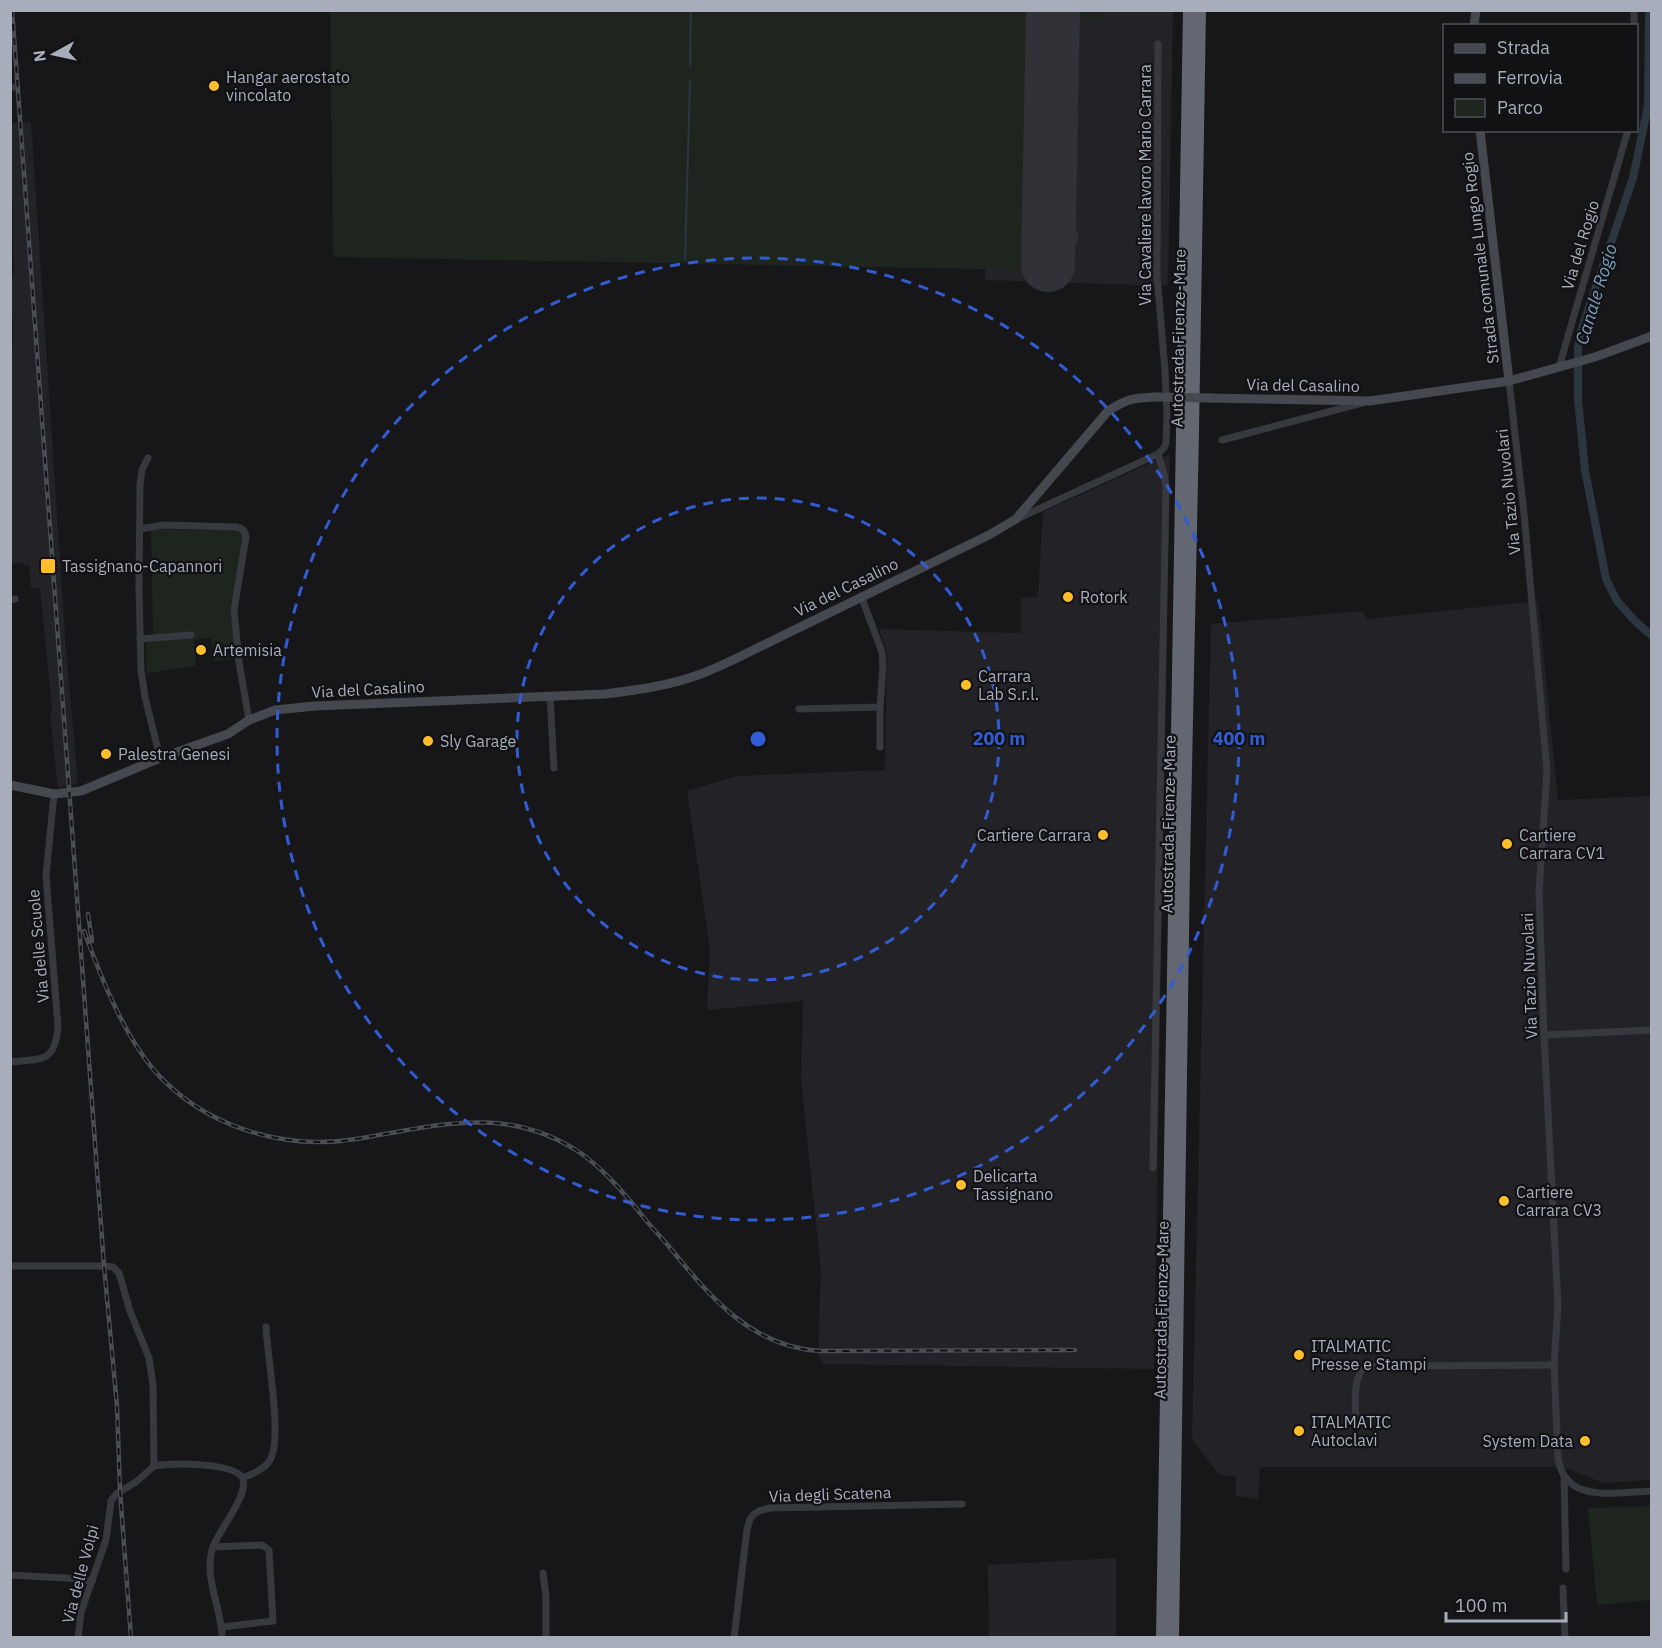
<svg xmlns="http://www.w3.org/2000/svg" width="1662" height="1648" viewBox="0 0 1662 1648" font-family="'IBM Plex Sans',sans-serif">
<rect width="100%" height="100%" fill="#17171a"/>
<g fill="#232327">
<path d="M989 11H1173L1168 286 985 280Z"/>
<path d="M31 122 66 650 78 783 58 788 50 715 52 711 40 588H31L29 565H23V563L10 564V371L13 339 11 275 14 274 10 123Z"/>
<path d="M1170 454 1154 1369 824 1364 818 1355 821 1272 801 1079 803 1001 707 1010 710 950 687 791 737 776 885 770 887 652 879 629 1021 633V598L1038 597 1043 512Z"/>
<path d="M1538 601 1558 800 1651 796V1480L1603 1483 1569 1469 1552 1467H1260L1258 1499 1236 1496V1477L1218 1474 1192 1439 1211 624 1363 611 1366 619Z"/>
<path d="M1116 1558V1637H989L988 1565Z"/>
</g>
<g fill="#1d251e">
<path d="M330 11H1038L1034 270 333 257Z"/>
<path d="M1065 11H1107L1105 19 1101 21 1065 19Z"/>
<path d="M151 529 237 530 242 532 244 540 230 611 238 654 231 659 214 661 211 638 194 640 196 665 190 667 147 673 146 644 153 641V638Z"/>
<path d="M1651 1506V1600L1597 1605 1588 1508Z"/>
</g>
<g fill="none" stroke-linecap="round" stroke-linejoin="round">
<g stroke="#2c363f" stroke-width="2">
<path d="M690 66 691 10"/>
<path d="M685 260 690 81"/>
</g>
<path stroke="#2c363f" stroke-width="8" d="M1649 10 1648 106 1633 178 1580 334 1578 347V399L1585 470 1606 579 1617 601 1635 621 1652 636"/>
<path stroke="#313237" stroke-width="21" d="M1048 236 1068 237"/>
<path stroke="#313237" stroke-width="54" d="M1048 265 1053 10"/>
<g stroke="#38393f" stroke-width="7">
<path d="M1634 10V26"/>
<path d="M10 88 17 86"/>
<path d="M1559 367 1628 130"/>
<path d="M1509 381 1524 513 1547 771 1539 892 1544 1035 1558 1305 1554 1365 1558 1457C1564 1505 1616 1492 1652 1491"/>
<path d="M1222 440 1362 403"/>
<path d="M148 458 142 470 140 484 139 589 141 670 145 697 160 758"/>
<path d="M1019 518 1158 454 1164 448 1166 443 1167 416 1165 371 1157 275 1158 44"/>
<path d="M140 529 164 525 236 527C243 528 245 531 246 537L234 610 239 662 249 720"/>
<path d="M861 596 882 652 883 666 880 707V747"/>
<path d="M10 600 15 599"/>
<path d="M140 639 191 635"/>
<path d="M550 696 554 768"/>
<path d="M799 709 880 707"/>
<path d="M1544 1035 1652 1030"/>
<path d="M10 1062C42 1058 55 1064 58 1026L46 876 54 794"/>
<path d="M1153 1168 1166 487 1164 474 1158 454"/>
<path d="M10 1266H104L113 1267 119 1273 130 1311 149 1358 153 1385 154 1466"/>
<path d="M1356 1425C1356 1409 1351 1374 1367 1366L1554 1365"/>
<path d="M154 1466C173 1463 232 1462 243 1478 248 1499 218 1529 212 1550 204 1579 222 1609 222 1638"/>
<path d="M1564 1476 1566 1569"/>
<path d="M243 1478C252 1474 265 1469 270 1460 283 1439 267 1355 266 1327"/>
<path d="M213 1547 262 1545 269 1550 273 1621 222 1627"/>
<path d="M543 1573 546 1596V1638"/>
<path d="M10 1575 83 1579 92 1582"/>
<path d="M1563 1588 1565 1638"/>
<path d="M78 1638 81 1612 106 1540 111 1501 116 1494 136 1482 154 1466"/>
<path d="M734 1638 747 1530 750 1519 754 1514 759 1511 770 1508 962 1504"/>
</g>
<g stroke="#46484f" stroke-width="9">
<path d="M1474 26 1476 10"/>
<path d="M1480 130 1509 381"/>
<path d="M1210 398 1370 401 1509 381 1595 357 1652 336"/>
<path d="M10 785 54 794 81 791 160 758 228 734 249 720 275 710 315 706 605 694C636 690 668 686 698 675 710 671 722 665 733 660L989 535 1016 519 1108 411C1128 398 1134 398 1157 397"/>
</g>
<g stroke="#636771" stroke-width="12">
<path d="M1162 1638 1189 10"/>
<path d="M1173 1638 1184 864 1193 432 1200 10"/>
</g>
<g stroke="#4b4d54" stroke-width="4.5">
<g id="rail">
<path d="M12 10 104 1266 117 1406 120 1491 131 1638"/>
<path d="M88 914 92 941"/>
<path d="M84 931C100 975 123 1033 153 1069 202 1126 282 1151 356 1139 437 1126 507 1103 582 1154 605 1171 623 1192 641 1214 650 1226 661 1237 671 1249 711 1298 752 1347 820 1351L1075 1350"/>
</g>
</g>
<use href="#rail" stroke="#121215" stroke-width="2" stroke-dasharray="7" stroke-linecap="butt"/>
<path stroke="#46484f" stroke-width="9" d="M1157 397 1210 398"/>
</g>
<g fill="none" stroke="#325cd4" stroke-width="3" stroke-dasharray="10 8">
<circle cx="758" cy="739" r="241"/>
<circle cx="758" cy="739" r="481"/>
</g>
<g fill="#ffbe2a" stroke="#121215" stroke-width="2">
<circle cx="214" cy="86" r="6"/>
<rect x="40" y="558" width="16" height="16" rx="3"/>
<circle cx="1068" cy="597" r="6"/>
<circle cx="201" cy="650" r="6"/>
<circle cx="966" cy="685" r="6"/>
<circle cx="428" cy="741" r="6"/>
<circle cx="106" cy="754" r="6"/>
<circle cx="1103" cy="835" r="6"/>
<circle cx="1507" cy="844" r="6"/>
<circle cx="961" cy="1185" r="6"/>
<circle cx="1504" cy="1201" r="6"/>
<circle cx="1299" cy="1355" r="6"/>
<circle cx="1299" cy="1431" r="6"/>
<circle cx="1585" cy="1441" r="6"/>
</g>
<g text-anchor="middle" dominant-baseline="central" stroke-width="4.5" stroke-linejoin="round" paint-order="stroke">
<g font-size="16" fill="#a8adbb" stroke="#121215" text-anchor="start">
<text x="226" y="77">Hangar aerostato<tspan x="226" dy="18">vincolato</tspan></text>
<text x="62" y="566">Tassignano-Capannori</text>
<text x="1080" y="597">Rotork</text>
<text x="213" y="650">Artemisia</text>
<text x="978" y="676">Carrara<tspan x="978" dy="18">Lab S.r.l.</tspan></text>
<text x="440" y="741">Sly Garage</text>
<text x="118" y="754">Palestra Genesi</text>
<text x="1091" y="835" text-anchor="end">Cartiere Carrara</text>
<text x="1519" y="835">Cartiere<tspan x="1519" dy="18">Carrara CV1</tspan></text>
<text x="973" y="1176">Delicarta<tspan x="973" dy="18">Tassignano</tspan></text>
<text x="1516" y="1192">Cartiere<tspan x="1516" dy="18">Carrara CV3</tspan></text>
<text x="1311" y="1346">ITALMATIC<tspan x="1311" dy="18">Presse e Stampi</tspan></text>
<text x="1311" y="1422">ITALMATIC<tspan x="1311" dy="18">Autoclavi</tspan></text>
<text x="1573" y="1441" text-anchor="end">System Data</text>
</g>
<g font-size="16" fill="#a8adbb" stroke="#121215">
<text transform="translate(1145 185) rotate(-90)">Via Cavaliere lavoro Mario Carrara</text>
<text transform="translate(1580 245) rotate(-73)">Via del Rogio</text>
<text transform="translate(1480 258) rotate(-97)">Strada comunale Lungo Rogio</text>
<text transform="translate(1178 338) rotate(-89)">Autostrada Firenze-Mare</text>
<text transform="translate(1303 385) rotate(1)">Via del Casalino</text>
<text transform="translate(1508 492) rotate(-96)">Via Tazio Nuvolari</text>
<text transform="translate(846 587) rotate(-26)">Via del Casalino</text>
<text transform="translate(368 689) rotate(-3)">Via del Casalino</text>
<text transform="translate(1168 824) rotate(-89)">Autostrada Firenze-Mare</text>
<text transform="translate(38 946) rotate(-95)">Via delle Scuole</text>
<text transform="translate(1529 976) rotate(-92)">Via Tazio Nuvolari</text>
<text transform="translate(1161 1310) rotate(-89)">Autostrada Firenze-Mare</text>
<text transform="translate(830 1494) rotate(-2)">Via degli Scatena</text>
<text transform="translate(80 1574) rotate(-75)">Via delle Volpi</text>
</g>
<g font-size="18" font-style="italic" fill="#7c9bb9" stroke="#121215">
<text transform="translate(1596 294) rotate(-73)">Canale Rogio</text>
</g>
</g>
<circle cx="758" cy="739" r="9" fill="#325cd4" stroke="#121215" stroke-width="3"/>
<g font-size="18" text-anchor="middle" font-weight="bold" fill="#325cd4" stroke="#121215" stroke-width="4.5" stroke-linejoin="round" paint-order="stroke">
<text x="999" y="745">200 m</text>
<text x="1239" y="745">400 m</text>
</g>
<rect width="1662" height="1648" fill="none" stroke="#a8adbb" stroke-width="24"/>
<rect x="1443" y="24" width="195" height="108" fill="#121215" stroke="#4e5057" stroke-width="1.5"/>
<rect x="1455" y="44" width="30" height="9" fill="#46484f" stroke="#4e5057" stroke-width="1.5"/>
<text x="1497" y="54" font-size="18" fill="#a8adbb">Strada</text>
<rect x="1455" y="74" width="30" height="9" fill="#4b4d54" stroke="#4e5057" stroke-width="1.5"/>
<text x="1497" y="84" font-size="18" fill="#a8adbb">Ferrovia</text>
<rect x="1455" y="99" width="30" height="18" fill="#1d251e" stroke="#4e5057" stroke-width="1.5"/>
<text x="1497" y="114" font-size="18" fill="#a8adbb">Parco</text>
<g transform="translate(54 54) rotate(262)" stroke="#121215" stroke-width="4.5" paint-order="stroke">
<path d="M0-4.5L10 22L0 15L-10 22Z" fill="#a8adbb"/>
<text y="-9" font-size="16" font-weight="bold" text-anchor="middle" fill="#a8adbb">N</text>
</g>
<path d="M1446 1612v9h120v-9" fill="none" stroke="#a8adbb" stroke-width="3"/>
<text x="1455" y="1612" font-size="18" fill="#a8adbb" stroke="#121215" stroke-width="4.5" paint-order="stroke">100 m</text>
</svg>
